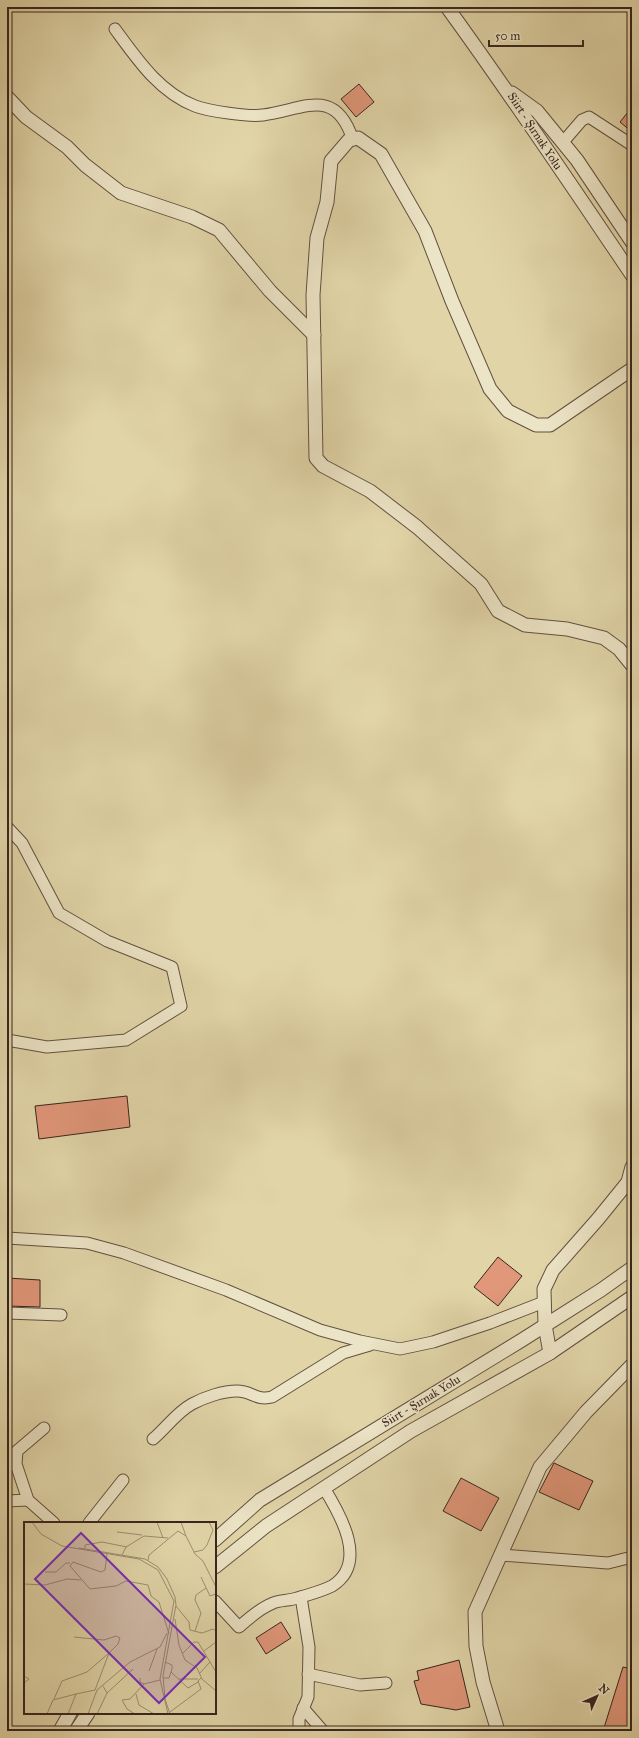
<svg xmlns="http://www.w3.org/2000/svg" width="639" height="1738" viewBox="0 0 639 1738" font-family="'IM FELL Great Primer',serif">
<rect width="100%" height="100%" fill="#e1d5a8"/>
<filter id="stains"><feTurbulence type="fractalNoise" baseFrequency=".005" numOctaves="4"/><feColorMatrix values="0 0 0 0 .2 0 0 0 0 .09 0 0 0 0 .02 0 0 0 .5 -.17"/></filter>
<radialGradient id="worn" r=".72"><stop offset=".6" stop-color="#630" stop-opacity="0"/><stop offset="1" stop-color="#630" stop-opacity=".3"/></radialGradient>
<g fill="#e1977a" stroke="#38251f">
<path d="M359 84 374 102 356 117 341 99Z"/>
<path d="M632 107V132L620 122Z"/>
<path d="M127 1096 130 1127 39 1139 35 1106Z"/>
<path d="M498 1257 522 1276 498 1306 474 1287Z"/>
<path d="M7 1278 40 1280V1307L7 1306Z"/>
<path d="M554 1463 593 1481 579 1510 539 1492Z"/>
<path d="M461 1478 499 1498 481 1531 443 1511Z"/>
<path d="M281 1622 291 1638 266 1654 256 1638Z"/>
<path d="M459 1660 470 1707 456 1710 421 1704 414 1681 419 1680 417 1671Z"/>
<path d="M623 1667 632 1669V1731H603Z"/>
</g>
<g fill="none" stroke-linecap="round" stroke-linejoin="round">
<g stroke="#625141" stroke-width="13">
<g id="minor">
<path d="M115 29C137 59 159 92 195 106 208 111 249 117 263 115 303 110 335 85 353 140"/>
<path d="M563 142 582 120 589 117 632 145"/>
<path d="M7 827 22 843 59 913 107 941 172 967 181 1006 126 1040 47 1047 7 1040"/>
<path d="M7 1238 87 1243 124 1253 226 1290 320 1330 360 1341 400 1349 433 1342 490 1323 544 1302"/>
<path d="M7 1313 61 1315"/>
<path d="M44 1428 17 1451 16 1464 28 1500 54 1523"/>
<path d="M153 1439C166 1428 177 1412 192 1404 205 1397 223 1391 237 1391 252 1391 256 1401 272 1397L343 1353 370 1345"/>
<path d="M7 1501 28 1500"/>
<path d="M89 1523 123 1480"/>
<path d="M501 1555 608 1563 632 1557"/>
<path d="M215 1601 239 1627C248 1619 259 1609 271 1604 278 1600 289 1601 297 1598 308 1595 322 1591 332 1586 369 1563 340 1514 324 1488"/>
<path d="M308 1674 360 1685 386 1683"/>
<path d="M303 1708 323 1731"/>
<path d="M299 1731V1719L308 1697 309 1647 301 1597"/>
</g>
</g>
<g stroke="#625141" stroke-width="15">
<g id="tertiary">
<path d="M447 7C511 95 571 185 632 275"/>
<path d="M512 93 537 111 577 160 632 242"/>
<path d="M7 97 26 117 67 147 85 165 121 193 192 217 219 230 270 291 314 335"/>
<path d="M632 369 550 425H536L508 411 490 389 452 301 425 231 381 154 358 138 349 140 331 161 327 202 317 238 313 295 316 458 323 466 370 491 417 527 481 584 498 611 525 625 567 629 604 638 619 649 632 665"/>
<path d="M550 1353 545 1325 544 1289 553 1270 598 1219 628 1182 632 1167"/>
<path d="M215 1540 260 1500 522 1340 601 1290 632 1268"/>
<path d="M215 1567 266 1526 411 1431 550 1353 632 1297"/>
<path d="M60 1731 70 1713"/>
<path d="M76 1731 88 1713"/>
<path d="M498 1731 483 1682 476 1646 475 1612 540 1467 586 1412 632 1365"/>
</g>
</g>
<use href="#minor" stroke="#ece4c6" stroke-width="11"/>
<use href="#tertiary" stroke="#ece4c6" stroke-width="13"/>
</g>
<g text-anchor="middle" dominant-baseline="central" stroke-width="3" stroke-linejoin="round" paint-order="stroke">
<g font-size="12" fill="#38251f" stroke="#ece4c6">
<text transform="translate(535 131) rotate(57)">Siirt - Şırnak Yolu</text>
<text transform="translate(421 1401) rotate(-31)">Siirt - Şırnak Yolu</text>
</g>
</g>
<g transform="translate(24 1522)">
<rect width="192" height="192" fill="#e1d5a8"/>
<path fill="none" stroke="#9d8f71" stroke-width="1" d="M8 0 17 12 38 24 115 37 134 48 150 79 136 157 144 192M133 0 139 16M157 0 162 14M93 10 118 13M55 26 121 37 134 45 143 57 151 75 152 83 139 154 141 177 146 192M61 26V23L78 20 103 25M170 30 179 28 183 23 189 8 185 0M83 32 81 48 77 50 49 40 46 44 66 67 92 64 102 59 124 63 127 74 135 80 145 112M98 33 102 25 120 14 144 16M124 38 125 33 154 9 162 14 171 32 179 39 192 65M21 50H32L42 41H46M177 55 186 74 192 72M0 62 21 63 43 57 57 58M152 84 165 100 166 108 178 111 189 107 192 109M151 97 155 123 161 138 173 146 178 157 192 169M171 109 177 91 171 78 172 73 182 66M50 115 80 118 92 114 96 116 94 122 85 131 71 168M180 129 192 120M158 132 170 120H174L192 150M125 149 133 127M147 150 164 166 174 160M176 151 186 140M0 154 5 157 0 161M116 156V160L120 162 136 158M139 156H145L148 147V143L141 140M155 157H174M79 164 83 171 109 147M112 172 115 183 130 192M30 177 38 159 63 150 85 131M146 190 177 167 174 159 177 156M23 192 29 178 52 172M44 192 52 172 71 168M64 192 73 168 106 140 136 125 143 111M73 192 83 171M111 192 103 187 98 178 106 177 120 162"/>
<path fill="#7b2cbf" fill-opacity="0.15" stroke="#7b2cbf" stroke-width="2" d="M57 11 181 135 135 181 11 57Z"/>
<rect width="192" height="192" fill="none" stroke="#38251f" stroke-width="2"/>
</g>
<rect width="639" height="1738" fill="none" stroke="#e1d5a8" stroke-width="24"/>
<rect x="8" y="8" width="623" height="1722" fill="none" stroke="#38251f" stroke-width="2"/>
<rect x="12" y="12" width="615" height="1714" fill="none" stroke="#38251f"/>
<g transform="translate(597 1696) rotate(45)" stroke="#ece4c6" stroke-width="3" paint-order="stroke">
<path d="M0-3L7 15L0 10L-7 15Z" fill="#38251f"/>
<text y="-6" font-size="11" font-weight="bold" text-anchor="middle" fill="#38251f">N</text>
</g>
<path d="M489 40v6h94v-6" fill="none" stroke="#38251f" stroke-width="2"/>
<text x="495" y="40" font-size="12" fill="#38251f" stroke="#ece4c6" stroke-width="3" paint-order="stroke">50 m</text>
<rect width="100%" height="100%" filter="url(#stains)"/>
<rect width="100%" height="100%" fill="url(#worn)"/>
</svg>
